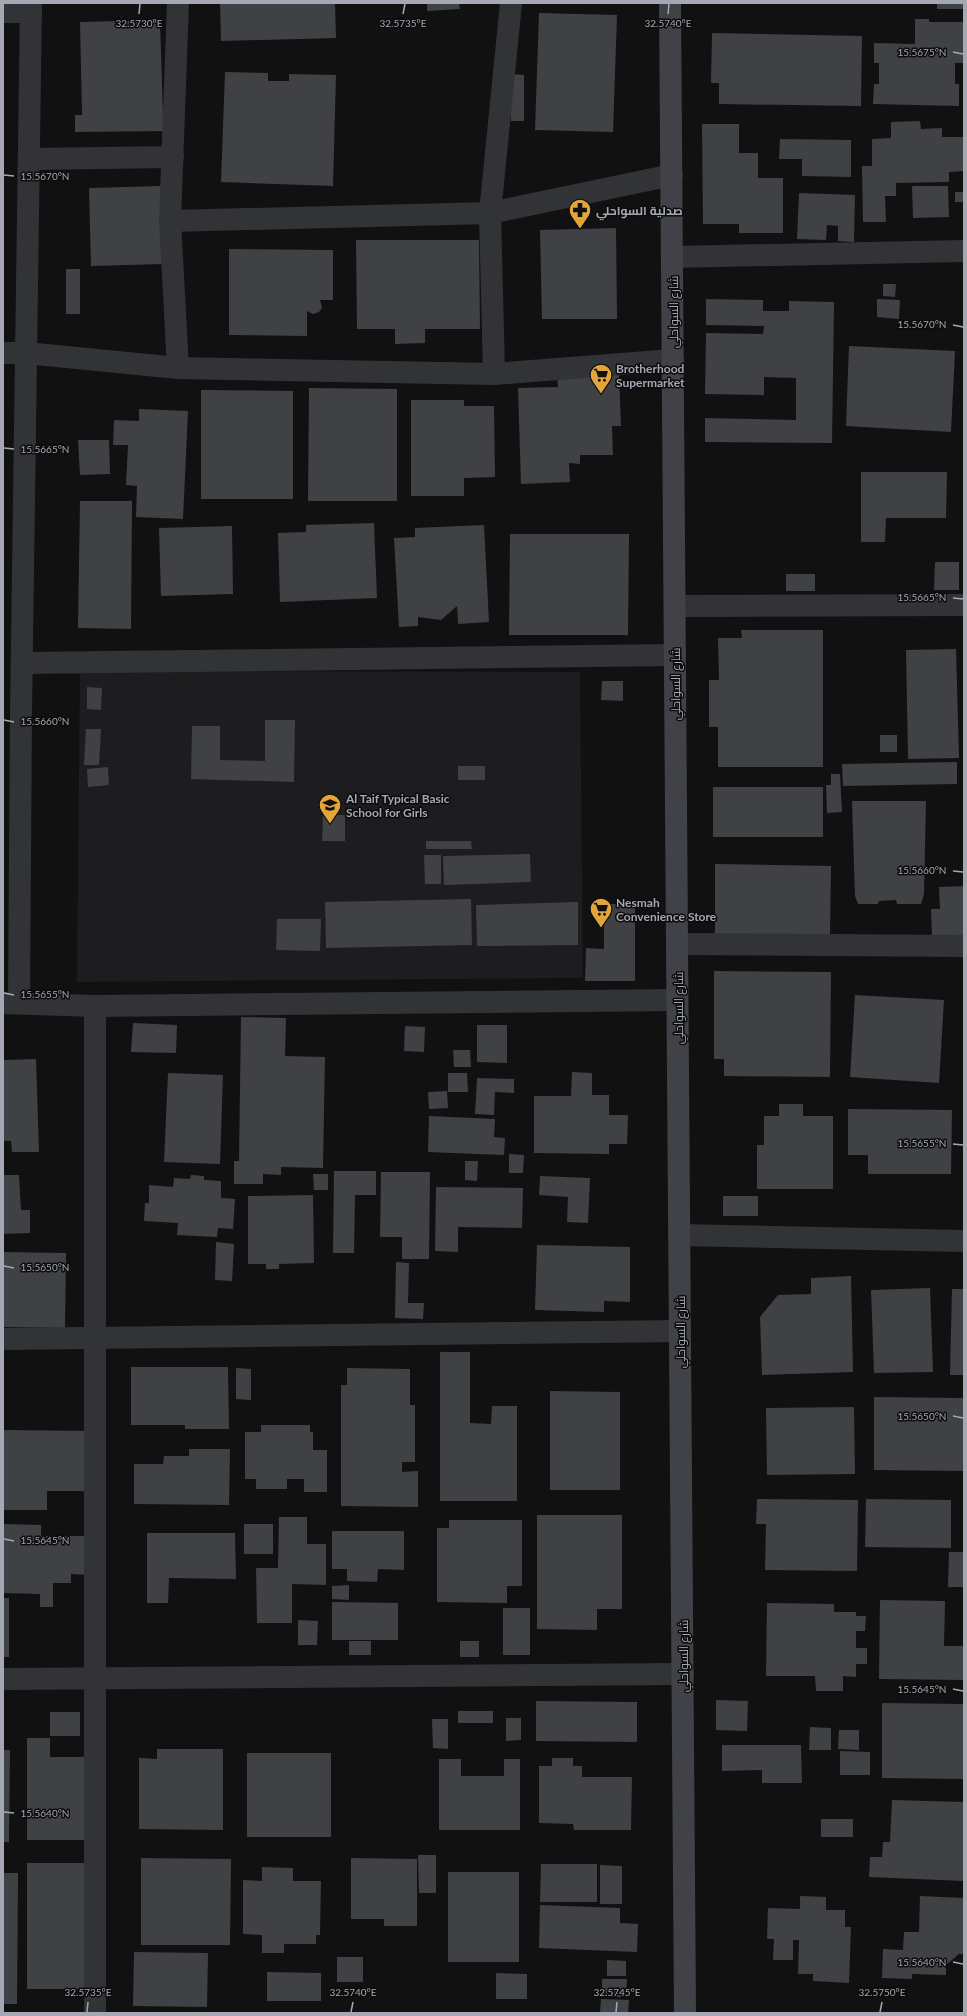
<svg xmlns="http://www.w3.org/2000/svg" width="967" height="2016" viewBox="0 0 967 2016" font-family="Lato,Cairo,sans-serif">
<rect width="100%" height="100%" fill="#111112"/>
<path fill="#1d1d1f" d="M80 671 588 672H580L583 978 77 982Z"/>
<g fill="#404145">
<path d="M220 3H335L336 38 221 41Z"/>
<path d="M427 3H459L460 9 427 11Z"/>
<rect x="937" y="3" width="27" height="6"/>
<path d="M539 13 617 15 613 132 535 130Z"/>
<path d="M915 19H929V22H964V63H955V84H959V106L873 104 874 84H879V63H874V43L915 44Z"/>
<path d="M160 20 163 116H167L168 131 75 132V115H82L80 22Z"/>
<path d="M712 33 862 36 861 106 719 104V83H711Z"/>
<path d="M225 72 268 73V81H289V74L336 75 333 186 221 182Z"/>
<path d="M511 74 524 75V121H511Z"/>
<path d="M920 121 921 129 942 128V137H964V171L949 172V182L896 183V196H885L886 222H863L862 166H872V139L891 138V122Z"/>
<path d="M702 124H739V153H758V178H783V233H739V224H703Z"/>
<path d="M780 139 851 140V177L802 176V159H779Z"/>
<path d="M161 186 163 264 91 266 89 188Z"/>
<path d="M912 186H948L949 217 913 218Z"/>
<rect x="955" y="192" width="9" height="10"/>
<path d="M799 193 855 195 854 242 838 241V226L827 225 826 240 797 239Z"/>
<path d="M616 228 617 319H542L540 230Z"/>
<path d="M356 240H479L480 329H425V343L395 344V329H357Z"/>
<path d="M229 249 333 250V300H320L322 308 319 312 313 314 307 311V336L229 335Z"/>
<rect x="66" y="269" width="14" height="45"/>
<path d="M883 284H896L895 297 883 296Z"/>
<path d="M706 299 763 300V311H789V301L834 302 832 443 705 442V418L796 420V378L764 377V395L705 394 706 333 763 334 764 326 706 325Z"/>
<path d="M877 299 900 300 899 319 877 317Z"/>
<path d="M849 346 955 351 951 432 846 426Z"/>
<path d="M619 375 621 426H612L613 455H580V464L569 463 570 482 521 484 518 388 558 387 557 376Z"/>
<path d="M309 388 397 389V501H308Z"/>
<path d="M201 390 293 391V499H201Z"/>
<path d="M411 400H464V406H494L495 477 464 478V496H411Z"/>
<path d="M139 409 188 411 183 519 136 517 137 486 126 485 128 445H113L114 420 139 421Z"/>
<path d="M78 440H109L110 474 80 475Z"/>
<path d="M861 472H947L946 518H886L885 542H861Z"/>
<path d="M80 501H132L131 629 78 628Z"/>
<path d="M374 523 377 598 280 602 278 533 306 532V525Z"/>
<path d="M484 525 489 622 458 624 457 606 441 620 418 617V626L399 627 394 538 415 537V528Z"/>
<path d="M232 526 233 594 161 596 159 528Z"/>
<path d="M510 534H629L628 635H509Z"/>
<path d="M935 562H959V590H934Z"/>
<rect x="786" y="574" width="29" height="17"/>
<path d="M741 630H823V767H718V727H709V680H719L718 638H742Z"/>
<path d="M956 649 959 758 908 759 906 650Z"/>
<path d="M602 681H623V701L601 700Z"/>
<path d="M87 687 102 688 101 710 87 709Z"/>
<path d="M265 720H295L294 782 191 779 192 726H220V760L265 761Z"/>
<path d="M86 729H101L99 765H84Z"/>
<rect x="880" y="735" width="17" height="17"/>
<path d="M957 762V784L843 786 842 764Z"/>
<rect x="458" y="766" width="27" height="14"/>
<path d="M108 767 109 785 88 787 87 769Z"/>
<path d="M831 774H840L842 812 827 813 826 785H831Z"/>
<rect x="713" y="787" width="110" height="50"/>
<path d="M852 801H926L924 894 921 904H897L896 900 879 901 878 904H858L855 896Z"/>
<path d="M323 815H345V841H322Z"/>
<path d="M426 841H471L472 849H426Z"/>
<path d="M530 854 531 882 444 885 443 856Z"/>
<path d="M424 855H441V884H425Z"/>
<path d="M715 864 831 866 830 936 715 935Z"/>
<path d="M964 886V935L932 936 931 909H940L939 887Z"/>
<path d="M471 899 472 945 326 948 325 902Z"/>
<path d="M578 902V945L477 946 476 905Z"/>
<path d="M604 904H635V981H585L586 948 604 949Z"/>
<path d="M277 919H321L320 951 276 950Z"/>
<path d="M714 971 831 972 830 1077 724 1076V1059H714Z"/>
<path d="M855 995 944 1000 939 1083 850 1077Z"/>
<path d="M241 1017 286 1018 285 1056 325 1057 323 1168 281 1167V1175L263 1174V1184H234V1161H239Z"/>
<path d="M133 1023 177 1025 176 1053 131 1052Z"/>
<path d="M477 1025H507V1063L477 1062Z"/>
<path d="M405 1026 425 1027 424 1052 404 1051Z"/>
<path d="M453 1050H470L471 1067H454Z"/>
<path d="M36 1059 39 1152H12L11 1141H3V1060Z"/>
<path d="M572 1072 592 1073V1095H609V1115H628L627 1144H609V1154L534 1153V1096H571Z"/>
<path d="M168 1073 223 1075 220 1164 164 1162Z"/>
<path d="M448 1073H467L468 1092H448Z"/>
<path d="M477 1078 514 1079V1093L495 1092 494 1115 475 1114Z"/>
<path d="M447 1091 448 1108 429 1109 428 1092Z"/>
<path d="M779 1104H803V1116H833V1189H757V1145H764V1116H779Z"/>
<path d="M848 1109 952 1110 951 1174H868V1155H848Z"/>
<path d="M429 1116 495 1119 494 1137 505 1138 504 1155 428 1152Z"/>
<path d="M509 1154 524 1155 523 1173H509Z"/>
<path d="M465 1161H478L477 1181 465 1180Z"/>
<path d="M334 1171H376V1195H355L354 1253H333Z"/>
<path d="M381 1172H430L429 1259H402V1237H380Z"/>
<path d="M313 1174H328V1190H314Z"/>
<path d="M3 1175H19L21 1210H30V1233L3 1234Z"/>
<path d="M191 1175 204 1176V1180L221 1181V1198L235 1199 233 1229 218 1228 217 1237 177 1235 178 1223 144 1221 145 1203H149V1185L173 1187 174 1178 190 1179Z"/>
<path d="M540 1176 590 1178 588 1223 567 1222 568 1197 539 1195Z"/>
<path d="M436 1187 523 1188 522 1228 458 1227V1252L435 1251Z"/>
<path d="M313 1195 314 1263 279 1264V1269H266V1264H248V1196Z"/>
<rect x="723" y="1196" width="35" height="20"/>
<path d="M216 1242 234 1244 232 1281 215 1280Z"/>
<path d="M537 1245 630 1247V1302L604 1301V1312L535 1310Z"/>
<path d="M3 1252 66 1253 65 1328 3 1327Z"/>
<path d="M396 1262 409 1263 408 1303H424L423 1319 395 1318Z"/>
<path d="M851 1276 853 1372 762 1375 760 1317 778 1295 811 1294V1278Z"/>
<path d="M930 1288 933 1372 874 1373 871 1290Z"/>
<path d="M952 1289H964V1375H950Z"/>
<path d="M440 1352H470V1423L491 1424 492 1406H517V1501H440Z"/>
<path d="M131 1367H228L229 1429H185V1425H131Z"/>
<path d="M236 1368 251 1369V1400L236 1399Z"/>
<path d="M347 1368 410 1369V1405H415V1462H402V1472L418 1471V1507L341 1506V1385H347Z"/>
<path d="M550 1391 620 1392V1490H550Z"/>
<path d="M874 1397 964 1398V1471L874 1470Z"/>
<path d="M854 1407 855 1474 767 1475 766 1408Z"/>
<path d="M261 1425H310V1432H313V1450H327V1492H304V1479H287V1489H256V1479H245V1432H261Z"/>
<path d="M4 1430 92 1431V1491H47V1510H4Z"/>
<path d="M189 1449H230L229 1505 134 1504V1464H163L164 1456H189Z"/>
<path d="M757 1499 858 1500 857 1571 765 1570 766 1524H756Z"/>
<path d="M866 1499 951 1500V1548L865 1547Z"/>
<path d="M537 1515H622V1609H597V1630L537 1629Z"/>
<path d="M279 1517H307V1544H326V1585L292 1584V1623H257L256 1568H278Z"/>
<path d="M449 1520H522V1586H507V1603L437 1602V1528H449Z"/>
<path d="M3 1524 41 1525V1536H90V1575L71 1574V1583H53V1607H40V1594L3 1593Z"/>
<rect x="244" y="1524" width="29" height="30"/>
<path d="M332 1531H404V1570L378 1569 377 1582 347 1581V1569H332Z"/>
<path d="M147 1533H235L236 1579 169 1578 168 1603H147Z"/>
<path d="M949 1552H964V1587H948Z"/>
<path d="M349 1585V1600L332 1599V1586Z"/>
<rect x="3" y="1598" width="6" height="59"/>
<path d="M880 1600 945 1601 944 1646H964V1680L879 1679Z"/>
<path d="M332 1602 398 1603V1640H332Z"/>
<path d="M767 1603 834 1604V1612H856V1616H866L865 1631H856V1648H867V1664H856V1677L843 1676V1691H816L815 1676H766Z"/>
<rect x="503" y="1608" width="27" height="47"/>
<path d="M298 1620 318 1621 317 1645H298Z"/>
<rect x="349" y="1641" width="22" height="14"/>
<rect x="460" y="1641" width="19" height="16"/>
<path d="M716 1700 748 1701 747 1731 716 1730Z"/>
<path d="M536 1701 637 1702V1742L536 1741Z"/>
<path d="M882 1703 964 1704V1779L882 1778Z"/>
<rect x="458" y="1711" width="35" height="12"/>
<rect x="50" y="1712" width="30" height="24"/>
<path d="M506 1718H521V1740L506 1741Z"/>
<path d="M432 1719H448V1749L433 1748Z"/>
<path d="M810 1727 831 1728V1750H809Z"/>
<path d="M839 1730H859V1750L838 1749Z"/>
<path d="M27 1738H50V1757H92L91 1840H27Z"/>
<path d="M722 1745H801L802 1783H762V1770L722 1771Z"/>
<path d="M157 1749H223V1830L139 1829V1758L157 1759Z"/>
<path d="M3 1750H10L9 1842H3Z"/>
<path d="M840 1751 870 1752V1775H840Z"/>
<rect x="247" y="1753" width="84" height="84"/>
<path d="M552 1758H573V1766H582V1777H632L631 1830H574L573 1824 539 1823V1766H552Z"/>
<path d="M439 1759H461V1776H504V1759H520V1830H439Z"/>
<path d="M892 1800 964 1802V1881L869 1877 870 1857H882L883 1842H890Z"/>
<rect x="821" y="1819" width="32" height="18"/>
<path d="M418 1855H436V1893H419Z"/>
<path d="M141 1858 231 1859 230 1945H141Z"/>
<path d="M351 1858 417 1859V1926H384V1919H351Z"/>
<rect x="27" y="1863" width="68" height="126"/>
<path d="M541 1864H597V1902H540Z"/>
<path d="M600 1865 622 1866V1904H600Z"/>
<path d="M262 1867 293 1868V1881H321L320 1935H316V1944H284V1953H262V1935L243 1934V1880L262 1881Z"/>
<rect x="448" y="1872" width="71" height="90"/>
<path d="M3 1873H18L17 2004H3Z"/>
<path d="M800 1896 826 1897V1910H845V1927H851L849 1983 813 1981V1974H798L799 1940H793V1960H773L774 1939H767L768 1908 800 1909Z"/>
<path d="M920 1896 964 1898V1954H959L946 1965V1975L912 1974V1979L882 1978 883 1949 903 1950 904 1932H919Z"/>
<path d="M540 1905 620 1908V1923L638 1924 637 1952 539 1948Z"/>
<path d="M134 1952 208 1953 207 2007 133 2006Z"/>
<rect x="337" y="1957" width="26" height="25"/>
<path d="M607 1960 626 1961V1976H607Z"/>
<path d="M267 1972 321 1973V2001H267Z"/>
<path d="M496 1973 527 1974V1999H496Z"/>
<path d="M602 1979H627L626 1997H602Z"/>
<path d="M601 1999 629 2000 628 2013H600Z"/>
</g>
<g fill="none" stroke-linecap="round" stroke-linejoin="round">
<g stroke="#323337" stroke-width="22">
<path d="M3 12H31"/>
<path d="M29 159 173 157"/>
<path d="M170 221 490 213 672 175"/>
<path d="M672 257 964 251"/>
<path d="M3 353H26L178 368 494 374 673 360"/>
<path d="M178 368 170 221 178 3"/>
<path d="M494 374 490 213 511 3"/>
<path d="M675 606 964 605"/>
<path d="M22 663 675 655"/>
<path d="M677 944 964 946"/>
<path d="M3 1003 95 1006 677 1000"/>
<path d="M19 1003 21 712 31 3"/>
<path d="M95 1006V2013"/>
<path d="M679 1235 964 1241"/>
<path d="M3 1339 680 1331"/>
<path d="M3 1679 683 1674"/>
</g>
<path stroke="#414247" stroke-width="22" d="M670 3 685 2013"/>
</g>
<path fill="none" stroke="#a4a8b2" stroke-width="1.5" d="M139 14 140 4M403 14 405 4M668 14 669 4M953 52 963 54M4 175 14 176M953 325 963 327M4 448 14 449M953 598 963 599M4 720 14 722M953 871 963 872M4 993 14 995M953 1144 963 1145M4 1266 14 1268M953 1416 963 1418M4 1539 14 1541M953 1689 963 1691M4 1812 14 1813M953 1962 963 1964M87 2012 88 2002M351 2012 353 2002M616 2012 617 2002M880 2012 882 2002"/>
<defs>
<g id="pharmacy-pin" transform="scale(1.15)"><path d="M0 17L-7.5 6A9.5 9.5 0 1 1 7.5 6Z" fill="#e1a53a" stroke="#0c0c0d"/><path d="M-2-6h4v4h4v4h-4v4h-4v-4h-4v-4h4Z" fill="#111"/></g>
<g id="supermarket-pin" transform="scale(1.15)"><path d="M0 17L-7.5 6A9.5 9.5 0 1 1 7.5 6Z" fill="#e1a53a" stroke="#0c0c0d"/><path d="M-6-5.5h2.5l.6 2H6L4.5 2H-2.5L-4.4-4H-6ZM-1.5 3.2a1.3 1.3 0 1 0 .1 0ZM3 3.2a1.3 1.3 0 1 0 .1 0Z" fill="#111"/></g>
<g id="school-pin" transform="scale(1.15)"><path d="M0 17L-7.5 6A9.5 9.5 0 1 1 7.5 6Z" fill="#e1a53a" stroke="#0c0c0d"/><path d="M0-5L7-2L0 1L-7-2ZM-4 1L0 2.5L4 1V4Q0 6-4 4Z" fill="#111"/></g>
</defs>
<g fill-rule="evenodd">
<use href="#pharmacy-pin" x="580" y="210"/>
<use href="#supermarket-pin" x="601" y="375"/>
<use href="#school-pin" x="330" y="805"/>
<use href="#supermarket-pin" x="601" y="909"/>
</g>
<g text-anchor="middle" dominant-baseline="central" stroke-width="3" stroke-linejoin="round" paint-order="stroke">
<g font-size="12" font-weight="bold" fill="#a4a8b2" stroke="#0c0c0d" text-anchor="start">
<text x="596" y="210">صدلية السواحلي</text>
<text x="616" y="368">Brotherhood<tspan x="616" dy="14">Supermarket</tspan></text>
<text x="346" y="798">Al Taif Typical Basic<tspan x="346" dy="14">School for Girls</tspan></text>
<text x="616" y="902">Nesmah<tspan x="616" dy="14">Convenience Store</tspan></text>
</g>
<g font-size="12" fill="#a4a8b2" stroke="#0c0c0d">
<text transform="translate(673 312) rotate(-90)">شارع السواحلي</text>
<text transform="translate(675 684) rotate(-90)">شارع السواحلي</text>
<text transform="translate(678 1008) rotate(-90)">شارع السواحلي</text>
<text transform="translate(680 1332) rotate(-90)">شارع السواحلي</text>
<text transform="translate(683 1656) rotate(-90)">شارع السواحلي</text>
</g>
</g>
<g font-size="10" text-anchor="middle" fill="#a4a8b2" stroke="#0c0c0d" stroke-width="3" stroke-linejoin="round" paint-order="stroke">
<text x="139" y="27">32.5730°E</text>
<text x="403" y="27">32.5735°E</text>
<text x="668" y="27">32.5740°E</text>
<text x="922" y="56">15.5675°N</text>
<text x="45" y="180">15.5670°N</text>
<text x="922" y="328">15.5670°N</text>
<text x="45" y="453">15.5665°N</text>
<text x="922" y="601">15.5665°N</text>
<text x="45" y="725">15.5660°N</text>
<text x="922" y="874">15.5660°N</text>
<text x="45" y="998">15.5655°N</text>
<text x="922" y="1147">15.5655°N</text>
<text x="45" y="1271">15.5650°N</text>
<text x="922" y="1420">15.5650°N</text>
<text x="45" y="1544">15.5645°N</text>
<text x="922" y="1693">15.5645°N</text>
<text x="45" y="1817">15.5640°N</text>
<text x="922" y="1966">15.5640°N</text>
<text x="88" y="1996">32.5735°E</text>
<text x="353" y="1996">32.5740°E</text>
<text x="617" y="1996">32.5745°E</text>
<text x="882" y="1996">32.5750°E</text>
</g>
<rect width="967" height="2016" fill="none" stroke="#a4a8b2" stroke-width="8"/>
</svg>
